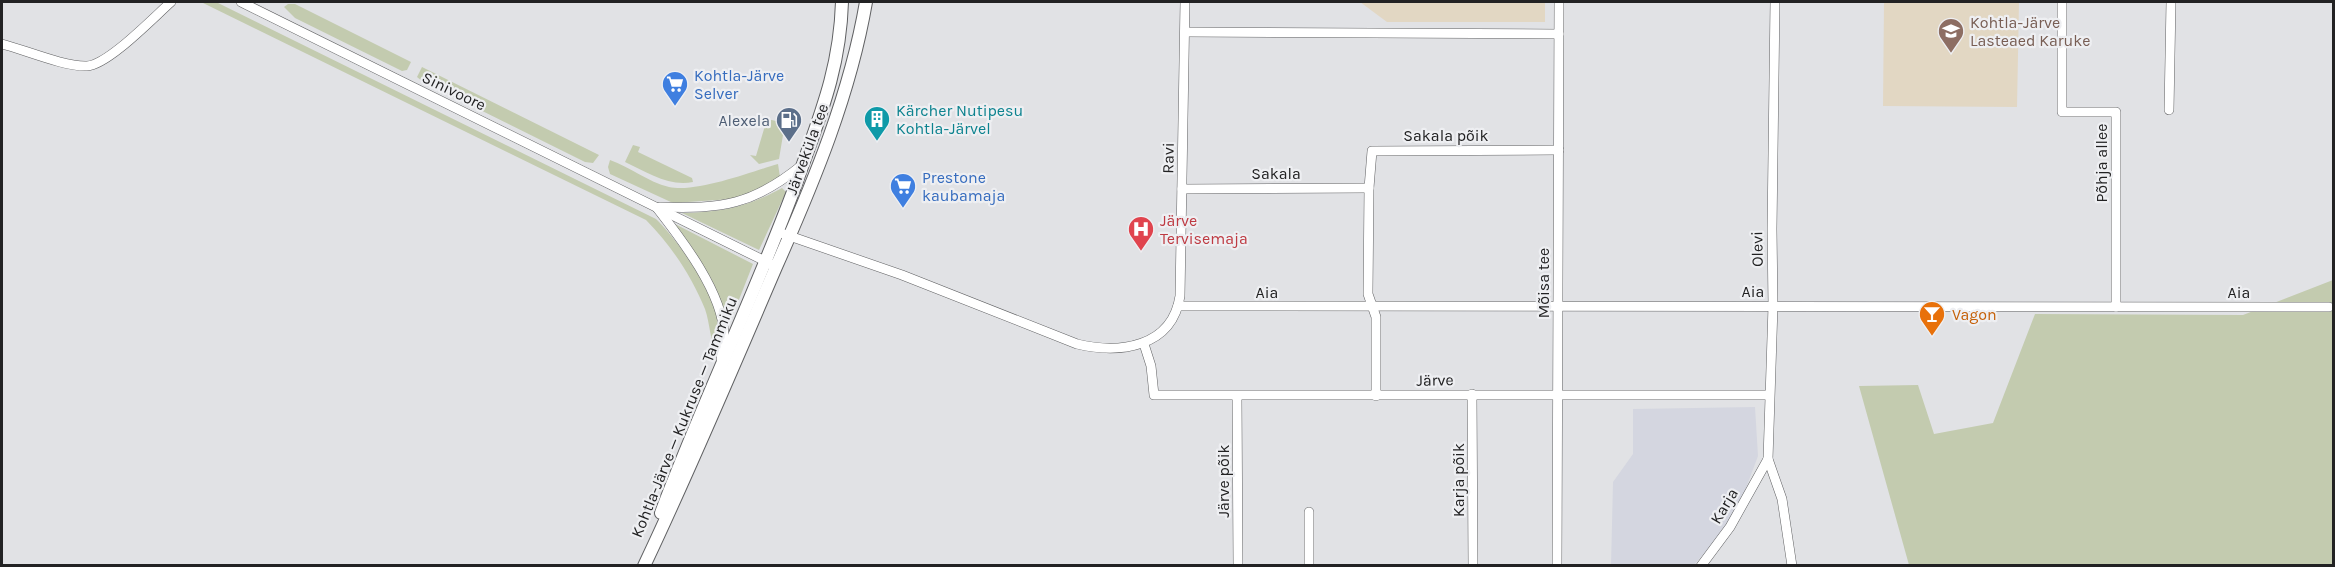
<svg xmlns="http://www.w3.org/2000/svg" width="2335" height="567" viewBox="0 0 2335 567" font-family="Karla,sans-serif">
<rect width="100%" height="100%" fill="#e1e2e5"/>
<path fill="#d4d6e0" d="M1755 407 1758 456 1743 496 1720 535 1694 565 1611 566 1613 482 1633 454V409Z"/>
<g fill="#e2d7c3">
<path d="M1360 2H1545V22H1387Z"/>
<path d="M1884 2H2019L2017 107 1883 106Z"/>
</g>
<g fill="#c3cbaf">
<path d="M201 2H216L656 219C682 244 734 318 717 353 710 342 710 323 705 309 692 277 671 245 646 220Z"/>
<path d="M288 4H295L411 62 407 70 402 71 295 18 284 7Z"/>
<path d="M422 67 599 155 593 163 585 162 422 81 417 77Z"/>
<path d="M767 119 785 123 779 159 759 164 750 155 756 156Z"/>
<path d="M633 145 640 147 638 152 692 178 693 182C669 187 647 172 625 162Z"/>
<path d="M610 160C630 167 648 182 669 187 697 193 750 172 778 164L780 177 763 188 732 199 673 203 610 174 608 167Z"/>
<path d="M782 188 786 192 759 250 682 213C722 212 747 207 782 188Z"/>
<path d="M675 224 753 264 729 325C719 287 698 255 675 224Z"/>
<path d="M2333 280V565H1909L1859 386 1918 385 1934 434 1993 423 2035 314 2243 315Z"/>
</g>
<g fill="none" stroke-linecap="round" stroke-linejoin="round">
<g stroke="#606163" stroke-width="10">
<g id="minor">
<path d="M241 2 771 264"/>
<path d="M1775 2 1772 229 1773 306 1768 459 1782 499 1792 566"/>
<path d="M2062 2V112H2116V307"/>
<path d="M1185 32 1559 34"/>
<path d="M2 44C25 50 65 67 87 66 108 65 154 17 171 2"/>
<path d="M2169 110 2171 2"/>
<path d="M1182 189 1369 188"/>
<path d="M660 207C722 209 753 205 802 165"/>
<path d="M657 208C682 240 723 293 724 335 724 343 722 351 721 359"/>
<path d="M778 232 902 275 1077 344C1119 354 1172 348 1180 296L1185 2"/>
<path d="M1178 306 2329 307"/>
<path d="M1144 344 1151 366 1154 395H1769"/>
<path d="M1472 394 1473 566"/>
<path d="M1237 396 1238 566"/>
<path d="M1376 396V317L1368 294 1369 188 1372 151 1559 150"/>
<path d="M1309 512V566"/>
<path d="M1557 566 1559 2"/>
<path d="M1701 566 1730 527 1768 459"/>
</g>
</g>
<g stroke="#606163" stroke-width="14">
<g id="major">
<path d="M661 513C703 401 756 293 797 181 819 118 840 70 842 2"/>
<path d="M644 566C691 467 733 367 776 267 814 181 850 95 866 2"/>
</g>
</g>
<use href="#minor" stroke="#fff" stroke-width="9"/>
<use href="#major" stroke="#fff" stroke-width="12"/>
</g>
<defs>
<g id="school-pin" transform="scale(1.35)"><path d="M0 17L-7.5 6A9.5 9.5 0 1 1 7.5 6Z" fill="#8d6e63" stroke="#eeeff2"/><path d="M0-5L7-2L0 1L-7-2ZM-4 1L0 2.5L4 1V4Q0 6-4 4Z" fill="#fff"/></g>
<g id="supermarket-pin" transform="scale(1.35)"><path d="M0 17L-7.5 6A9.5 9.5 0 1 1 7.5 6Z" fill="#3f7fe0" stroke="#eeeff2"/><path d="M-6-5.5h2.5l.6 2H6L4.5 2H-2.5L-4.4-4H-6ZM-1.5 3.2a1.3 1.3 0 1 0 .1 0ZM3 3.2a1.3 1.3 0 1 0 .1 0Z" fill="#fff"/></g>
<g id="building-pin" transform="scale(1.35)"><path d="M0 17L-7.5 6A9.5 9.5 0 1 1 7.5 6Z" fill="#0f9aa8" stroke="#eeeff2"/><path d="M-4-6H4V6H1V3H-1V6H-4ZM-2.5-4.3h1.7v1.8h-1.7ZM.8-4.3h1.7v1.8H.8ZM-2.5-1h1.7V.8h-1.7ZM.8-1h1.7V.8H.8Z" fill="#fff"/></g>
<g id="fuel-pin" transform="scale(1.35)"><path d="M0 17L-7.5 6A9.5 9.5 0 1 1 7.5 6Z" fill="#5c6f8a" stroke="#eeeff2"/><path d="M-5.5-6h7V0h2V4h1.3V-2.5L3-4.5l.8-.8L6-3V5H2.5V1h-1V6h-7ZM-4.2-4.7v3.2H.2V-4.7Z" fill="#fff"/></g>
<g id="hospital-pin" transform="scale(1.35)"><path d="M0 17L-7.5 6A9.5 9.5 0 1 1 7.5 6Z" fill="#e0444e" stroke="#eeeff2"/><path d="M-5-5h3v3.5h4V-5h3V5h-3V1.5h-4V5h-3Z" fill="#fff"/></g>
<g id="bar-pin" transform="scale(1.35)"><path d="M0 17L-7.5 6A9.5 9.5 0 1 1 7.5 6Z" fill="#e8710a" stroke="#eeeff2"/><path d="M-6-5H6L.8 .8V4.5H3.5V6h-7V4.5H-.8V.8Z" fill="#fff"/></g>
</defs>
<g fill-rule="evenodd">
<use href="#school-pin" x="1951" y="31"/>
<use href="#supermarket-pin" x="675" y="84"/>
<use href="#building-pin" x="877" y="119"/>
<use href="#fuel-pin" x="789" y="120"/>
<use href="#supermarket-pin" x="903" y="186"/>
<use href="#hospital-pin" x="1141" y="229"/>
<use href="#bar-pin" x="1932" y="314"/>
</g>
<g text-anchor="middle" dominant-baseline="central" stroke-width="4.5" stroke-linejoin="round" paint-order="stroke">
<g font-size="16" fill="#785e54" stroke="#eeeff2" text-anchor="start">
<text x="1970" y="22">Kohtla-Järve<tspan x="1970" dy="18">Lasteaed Karuke</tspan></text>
</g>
<g font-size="16" fill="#366cbe" stroke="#eeeff2" text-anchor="start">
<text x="694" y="75">Kohtla-Järve<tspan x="694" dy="18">Selver</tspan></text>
<text x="922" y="177">Prestone<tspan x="922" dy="18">kaubamaja</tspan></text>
</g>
<g font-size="16" fill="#222223" stroke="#eeeff2">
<text transform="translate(454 91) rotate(26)">Sinivoore</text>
<text x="1446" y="135">Sakala põik</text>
<text transform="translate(807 149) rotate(-70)">Järveküla tee</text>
<text transform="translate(1168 158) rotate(-89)">Ravi</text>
<text transform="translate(2101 163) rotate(-90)">Põhja allee</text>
<text x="1276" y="173">Sakala</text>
<text transform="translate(1757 249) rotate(-91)">Olevi</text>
<text transform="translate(1543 283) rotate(-90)">Mõisa tee</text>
<text x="1753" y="291">Aia</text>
<text x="1267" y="292">Aia</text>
<text x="2239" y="292">Aia</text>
<text transform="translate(1435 380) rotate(-1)">Järve</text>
<text transform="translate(684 417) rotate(-68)">Kohtla-Järve — Kukruse — Tammiku</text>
<text transform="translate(1458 480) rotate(-90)">Karja põik</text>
<text transform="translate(1223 481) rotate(-90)">Järve põik</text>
<text transform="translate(1724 506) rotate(-59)">Karja</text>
</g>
<g font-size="16" fill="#0d838f" stroke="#eeeff2" text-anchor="start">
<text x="896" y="110">Kärcher Nutipesu<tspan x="896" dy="18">Kohtla-Järvel</tspan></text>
</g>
<g font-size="16" fill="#4e5e75" stroke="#eeeff2" text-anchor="end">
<text x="770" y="120">Alexela</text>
</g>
<g font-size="16" fill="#be3a42" stroke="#eeeff2" text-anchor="start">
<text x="1160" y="220">Järve<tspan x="1160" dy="18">Tervisemaja</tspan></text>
</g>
<g font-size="16" fill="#c56008" stroke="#eeeff2" text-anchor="start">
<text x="1952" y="314">Vagon</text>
</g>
</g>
<rect width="2335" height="567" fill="none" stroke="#222223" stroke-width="6"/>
</svg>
